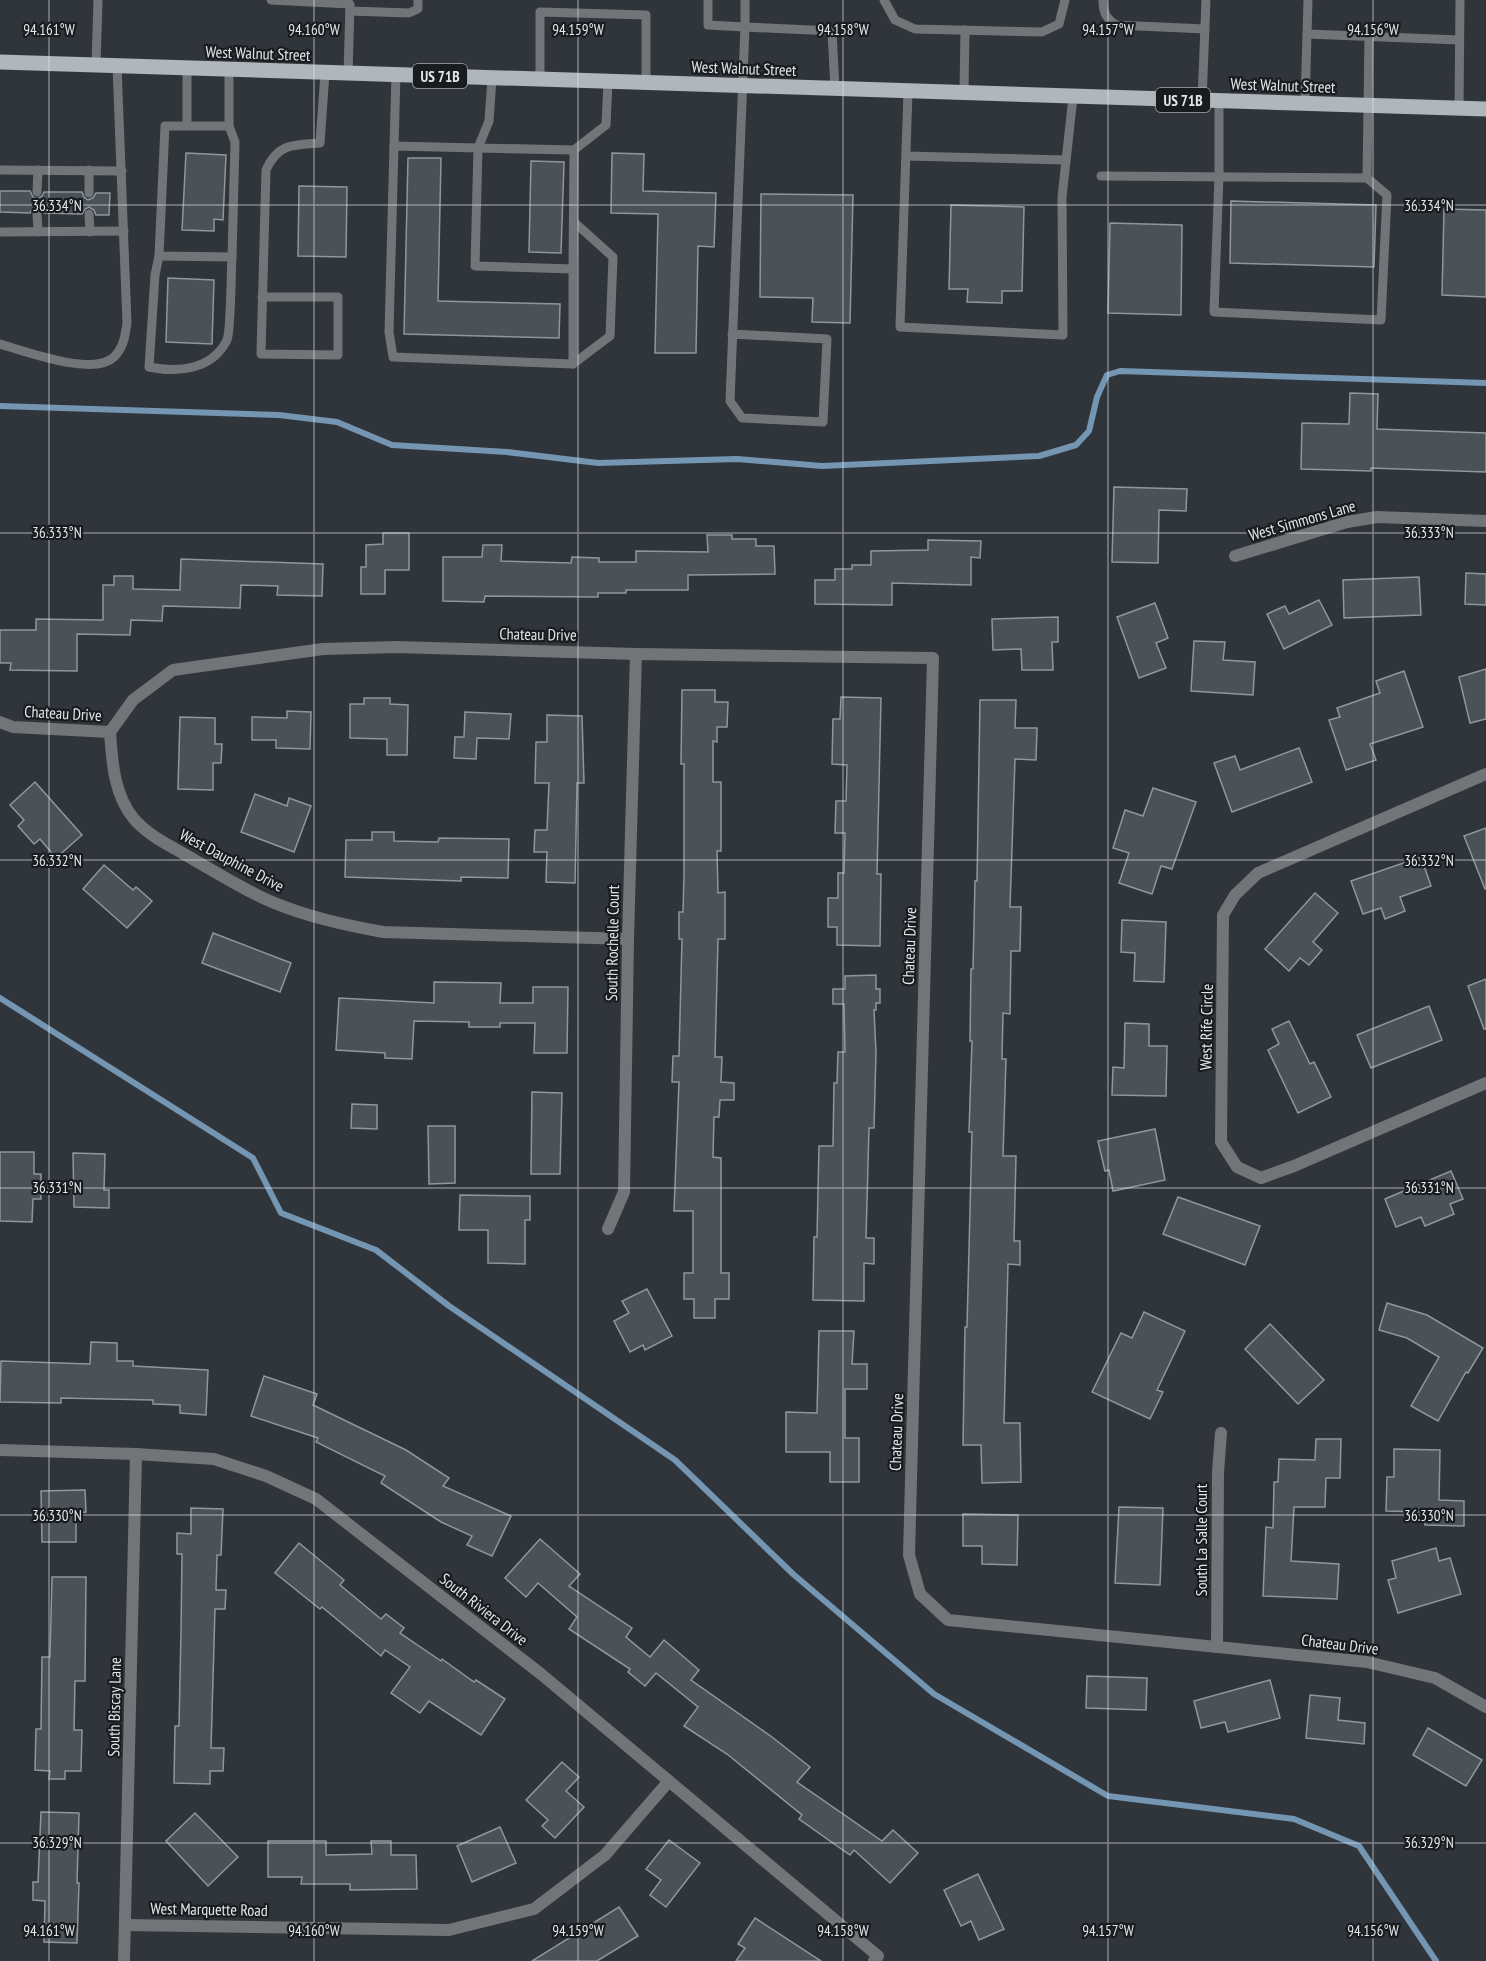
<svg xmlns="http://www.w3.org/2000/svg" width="1486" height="1961" viewBox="0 0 1486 1961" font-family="'PT Sans Narrow',sans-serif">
<rect width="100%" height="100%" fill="#2f353b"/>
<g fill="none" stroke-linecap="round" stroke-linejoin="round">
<g stroke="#7596b2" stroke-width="6">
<path d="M0 406 279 415 337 422 392 445 507 452 598 463 737 459 822 466 1039 456 1076 445 1089 431 1097 397 1107 375 1120 371 1486 383"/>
<path d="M0 998 253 1158 281 1213 376 1250 449 1306 675 1460 793 1574 934 1694 1108 1796 1294 1819 1359 1846 1436 1961"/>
</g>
</g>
<g fill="#4a5157" stroke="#8f979d" stroke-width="1.5">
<path d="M186 153 226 155 223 220 214 219V231L182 230Z"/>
<path d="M612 153 644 154 643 191 716 193 714 247 698 246 696 353H655L658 214 611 213Z"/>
<path d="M408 158H441L438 301 560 304 559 338 404 334Z"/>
<path d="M531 161 564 162 561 253 529 252Z"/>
<path d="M299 186 347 187 346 257 298 256Z"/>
<path d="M0 191H30L33 197 37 199 42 196 44 192H82L84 197 88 200 93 198 96 193H110L109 215H96L94 210 89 207 85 209 82 214 44 213 42 209 37 206 33 208 30 213 0 212Z"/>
<path d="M761 194 853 195 850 323 812 322 813 298 760 297Z"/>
<path d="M1231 201 1376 205 1374 267 1230 263Z"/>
<path d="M951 205 1024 207 1022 291H1002V303L967 302 968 289H949Z"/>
<path d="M1444 209 1486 210V297L1442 295Z"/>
<path d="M1110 223 1182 225 1181 315 1108 313Z"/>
<path d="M168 278 214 280 212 344 166 342Z"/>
<path d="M1350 393 1378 394 1377 429 1486 433V472L1371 468V471L1301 469 1302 423 1349 424Z"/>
<path d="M1114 487 1187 489 1186 511 1159 510 1158 563 1112 562Z"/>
<path d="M383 533H409V570H385V594H361V567H366V545L383 544Z"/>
<path d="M707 535H732V539H756V546H774L775 574 688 575V590H626V593H598V597L485 596 484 602 443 601V557H482L483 545H502L501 561 571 563 572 557 599 558V562H636V551L708 552Z"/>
<path d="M928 540 981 541 980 558 971 557V585L892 583V605L815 604V580H835V569H852V565H871V551L928 550Z"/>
<path d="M181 559 323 564 322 596 277 595 278 586 241 585 240 608 163 606 162 621 131 620 130 635 77 634V671L10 670 11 663H0V630H36V619L103 620V585H114V576H133V589L180 590Z"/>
<path d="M1466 573 1486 574V605L1465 604Z"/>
<path d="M1419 577 1421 615 1344 618 1343 580Z"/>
<path d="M1319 600 1332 625 1284 649 1267 614 1285 606 1289 614Z"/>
<path d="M1155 603 1168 638 1156 643 1166 668 1139 678 1117 617Z"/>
<path d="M1058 617V642H1052L1053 670H1022L1021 649 993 650 992 619Z"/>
<path d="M1194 641 1225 642 1223 660 1255 662 1253 695 1191 691Z"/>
<path d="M1486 669V719L1470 723 1459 677Z"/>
<path d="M1404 671 1423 727 1370 744 1376 760 1346 770 1329 720 1340 717 1337 708 1380 693 1376 681Z"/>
<path d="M682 690H715V702H728L727 727H717V742L713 741V782H721V851H717L718 893 725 892V939H718L715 1057H722L721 1082 734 1083V1100H720L719 1117H714L713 1157 721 1158V1273H729V1299H715V1318H694V1299H684V1273H693V1211H674L679 1082H672L673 1056H679L682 939H679V912H683L684 874V764H681Z"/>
<path d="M841 697 881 698 877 874H881L880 946 837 945V927H828V898H838V873H844L845 833H835L836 801H846L847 765 832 764 833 719H840Z"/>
<path d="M364 698H390V704L408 705 407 755H387V739L350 738V704H364Z"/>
<path d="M980 700H1016L1015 728H1037L1036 760 1015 759 1010 907H1021L1020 951H1011L1010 1014 1003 1013 1002 1059H1006L1003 1156H1016L1014 1241H1020V1265L1008 1264 1004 1423H1020L1021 1482 982 1483 981 1445H963L965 1327H967L972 1132H969L972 1041H970L971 969H973L975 881H977Z"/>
<path d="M287 711 311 712 310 749 276 748V740H252V717L287 718Z"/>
<path d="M465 712 511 714 509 739 477 738 476 759 454 758 455 737H464Z"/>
<path d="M547 715 582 716 584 783H577L575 883 546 882 547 852H534L535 830H547L549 783H535L536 742H547Z"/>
<path d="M180 717 215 718V744H222L221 763H213V790L178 789Z"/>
<path d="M1299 748 1312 782 1232 812 1214 763 1235 756 1240 770Z"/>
<path d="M35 782 82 835 56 858 40 839 34 844 18 826 24 820 10 805Z"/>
<path d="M1153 788 1196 802 1172 869 1161 866 1152 894 1119 883 1129 853 1113 848 1125 810 1143 816Z"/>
<path d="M255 794 287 806 289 798 311 806 294 852 241 832Z"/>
<path d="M1486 828V889H1485L1464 836Z"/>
<path d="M372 832H394V841L438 842 439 838 509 839 508 878 461 877V881L345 877 346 840H372Z"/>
<path d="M1421 857 1431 886 1400 897 1405 911 1385 919 1381 908 1363 914 1351 881Z"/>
<path d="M104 865 133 890 136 887 152 901 127 928 83 889Z"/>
<path d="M1315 893 1338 913 1313 942 1322 950 1309 965 1300 958 1289 971 1265 949Z"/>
<path d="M1122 920 1166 922 1164 982 1134 981 1135 953 1121 952Z"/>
<path d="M213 933 291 963 280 992 202 963Z"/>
<path d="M876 975V989H880V1003H876V1010H874L876 1053 874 1128H869L866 1238H874V1264L864 1263V1301L813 1300 814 1237H817L819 1146H833L834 1083H837L838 1052H845L844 1004H833V989H845V976Z"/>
<path d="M1486 979V1029H1484L1468 986Z"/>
<path d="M434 982 501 983 500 1003H533V987H568L567 1053H534L535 1023H500V1027H469V1022L414 1021 412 1059 385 1058V1053L336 1050 339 998 434 1003Z"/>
<path d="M1429 1006 1442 1040 1371 1068 1357 1035Z"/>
<path d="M1289 1021 1310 1064 1314 1062 1331 1097 1298 1113 1268 1050 1279 1044 1272 1029Z"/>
<path d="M1125 1023 1149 1024V1046H1167L1166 1096 1112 1095 1113 1067 1124 1068Z"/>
<path d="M532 1092 562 1093 560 1174H531Z"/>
<path d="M352 1104 377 1105V1129L351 1128Z"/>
<path d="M428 1126H455V1183L429 1184Z"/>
<path d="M1155 1129 1165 1180 1113 1191 1109 1170 1105 1171 1098 1141Z"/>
<path d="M0 1152H34V1174H41V1199H33L32 1222 0 1221Z"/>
<path d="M73 1153 105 1154 104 1190H109V1208L74 1207Z"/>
<path d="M1451 1171 1463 1199 1450 1204 1454 1214 1425 1226 1421 1217 1396 1227 1385 1199Z"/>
<path d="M460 1195 530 1196V1220H525V1264L488 1263V1230H459Z"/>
<path d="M1178 1197 1260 1226 1245 1265 1163 1234Z"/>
<path d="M647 1289 672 1336 645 1350 643 1345 630 1352 614 1321 629 1313 622 1301Z"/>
<path d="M1387 1303 1427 1315 1483 1348 1468 1373 1466 1372 1438 1421 1411 1406 1439 1357 1407 1338 1379 1330Z"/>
<path d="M1144 1312 1185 1331 1157 1390 1163 1392 1150 1419 1092 1392 1121 1333 1132 1338Z"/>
<path d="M1270 1324 1324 1380 1298 1404 1245 1349Z"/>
<path d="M819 1331H854L852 1364H867V1389H845V1438H859V1482H830V1452H786V1412L817 1413Z"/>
<path d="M91 1342 117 1343V1361H133V1366L208 1370 206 1415 180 1413V1405L153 1404V1400L61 1398V1403L0 1402 1 1361 90 1364Z"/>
<path d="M264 1376 317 1394 313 1405 406 1450 449 1478 443 1486 511 1516 492 1556 467 1545 472 1536 441 1522 381 1483 385 1476 316 1442 318 1438 251 1416Z"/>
<path d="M1316 1439H1341L1340 1478H1326L1325 1507H1294L1291 1561 1339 1564 1337 1599 1263 1596 1266 1527 1273 1528 1274 1482H1278L1279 1459 1315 1460Z"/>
<path d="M1394 1449 1440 1450 1439 1500 1464 1501V1526L1425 1525V1512L1386 1511 1387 1477H1394Z"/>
<path d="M85 1490 86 1512 76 1513V1542H42L41 1491Z"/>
<path d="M1119 1507 1163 1508 1160 1585 1115 1583Z"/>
<path d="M191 1508 223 1509 221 1555H217L216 1590H226L225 1609H215L211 1748H224L223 1771H210V1784L174 1783 175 1726H179L181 1632 182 1554H177V1533L191 1534Z"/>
<path d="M963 1514 1018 1515 1017 1565 982 1564V1546H963Z"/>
<path d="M540 1539 580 1574 569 1586 632 1628 626 1637 650 1657 664 1640 699 1670 691 1680 772 1737 810 1767 797 1782 882 1841 893 1830 918 1853 890 1883 854 1850 850 1855 799 1819 802 1815 727 1754 684 1726 698 1707 656 1673 645 1686 628 1672 630 1669 569 1629 577 1617 538 1583 526 1597 505 1578Z"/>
<path d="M299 1543 344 1580 340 1585 381 1619 386 1614 404 1628 400 1633 441 1661 442 1659 474 1682 476 1680 505 1699 481 1735 429 1701 420 1713 391 1693 410 1667 385 1650 381 1656 322 1607 320 1609 275 1573Z"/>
<path d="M1436 1548 1439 1561 1450 1558 1461 1594 1398 1613 1388 1580 1396 1578 1392 1561Z"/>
<path d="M52 1577H86L85 1681H75L74 1730H82L81 1771H65V1779H49L50 1771 35 1770 36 1729H41L42 1657H50Z"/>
<path d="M1087 1676 1147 1678 1146 1710 1086 1708Z"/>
<path d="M1270 1680 1280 1718 1228 1732 1225 1722 1201 1728 1194 1701Z"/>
<path d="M1310 1695 1340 1698 1338 1720 1365 1723 1364 1744 1306 1738Z"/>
<path d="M1428 1728 1482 1760 1466 1786 1413 1755Z"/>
<path d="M562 1762 579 1777 566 1791 584 1807 555 1838 542 1826 548 1820 526 1800Z"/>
<path d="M41 1812 79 1813 77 1883H79L77 1943 44 1942 45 1901 33 1900V1882H38Z"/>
<path d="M195 1813 238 1857 208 1886 166 1841Z"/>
<path d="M500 1827 516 1863 472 1882 457 1846Z"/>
<path d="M669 1840 700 1863 666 1907 650 1895 661 1880 646 1869Z"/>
<path d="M268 1841H326V1855L372 1854 371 1841H391V1855H416L417 1889 350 1890V1884H301L302 1877H268Z"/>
<path d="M978 1874 1004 1929 979 1940 971 1921 961 1926 944 1890Z"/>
<path d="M619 1907 638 1936 597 1961H532Z"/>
<path d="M755 1918 821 1961H736L745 1948 738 1944Z"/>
</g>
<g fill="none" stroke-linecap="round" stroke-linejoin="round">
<g stroke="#727578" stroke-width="9">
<path d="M271 0 350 4"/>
<path d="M708 0V25L745 27V0"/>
<path d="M884 0 895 20 915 29 1042 32 1059 24 1065 0"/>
<path d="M1103 0C1103 13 1106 18 1116 25L1205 29"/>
<path d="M350 11 409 13 418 9V0"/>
<path d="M1307 34 1459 40"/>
<path d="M96 65 98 0"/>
<path d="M187 68V126H165L159 256 232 257 235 142 229 126H187"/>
<path d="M229 70V126"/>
<path d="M348 74 350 5"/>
<path d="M492 78 489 121 478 148 394 146 389 332 393 357 573 364V269L475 266 478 148 574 150 573 269"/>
<path d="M540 80V12L646 15V83"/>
<path d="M908 92 900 327 1063 335 1062 197 1073 97"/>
<path d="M964 93 965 30"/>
<path d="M1202 101 1206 0"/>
<path d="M1219 101V176L1214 312 1381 320 1387 195 1367 178 1369 36"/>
<path d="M1305 103 1308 0"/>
<path d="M1459 108 1460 0"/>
<path d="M394 146 396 75"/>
<path d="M574 150 606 125 608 82"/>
<path d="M906 156 1066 160"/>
<path d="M0 170 122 171"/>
<path d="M1101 176 1367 178"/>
<path d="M37 192 38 170"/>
<path d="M89 193V170"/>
<path d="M37 213 38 232"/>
<path d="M89 214 90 232"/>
<path d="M0 232 124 231"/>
<path d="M159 256 155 275 149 367C178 373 212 370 227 340 231 331 231 271 232 257"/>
<path d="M262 297H338V355L261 354 266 170C278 143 294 145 320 143L325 73"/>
<path d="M732 334 827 339 823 422 742 418 730 401 745 27 832 31 835 89"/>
<path d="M0 344C24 351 94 377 114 357 124 347 125 336 127 323L117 66"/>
<path d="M573 364 610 336 613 257 574 222"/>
</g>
<g stroke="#727578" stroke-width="12">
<path d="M1235 556 1347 522 1377 517 1486 521"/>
<path d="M0 722 13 727 110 732 133 700 173 670 323 649 396 647 636 654 933 658 909 1555 920 1594 948 1620 1367 1662 1435 1678 1486 1707"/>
<path d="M110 732C112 762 114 795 134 819 150 837 171 846 191 858 217 873 244 890 272 902 308 917 345 925 383 932L628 939"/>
<path d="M1486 774 1258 873 1235 895 1223 915 1221 1142 1237 1167 1261 1178 1294 1166 1486 1083"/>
<path d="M608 1229 624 1192 628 939 636 654"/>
<path d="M0 1450 136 1454 214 1459 266 1476 316 1499 541 1674 878 1956 874 1961"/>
<path d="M1217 1647 1218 1472 1221 1433"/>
<path d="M125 1925 449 1930 534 1909 605 1855 669 1781"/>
<path d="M124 1961 136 1454"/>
</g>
<path stroke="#afb6bc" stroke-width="15" d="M0 62 1486 109"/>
</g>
<path fill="none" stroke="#e2e6e9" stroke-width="1.5" stroke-opacity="0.45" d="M49 0V1961M314 0V1961M578 0V1961M843 0V1961M1108 0V1961M1373 0V1961M0 205H1486M0 533H1486M0 860H1486M0 1188H1486M0 1515H1486M0 1843H1486"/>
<g text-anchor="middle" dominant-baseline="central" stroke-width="4.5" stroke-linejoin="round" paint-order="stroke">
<g fill="#191c1f" stroke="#a6a9ac" stroke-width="1.5">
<rect x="413" y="64" width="54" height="24" rx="4.5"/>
<rect x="1156" y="88" width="54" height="24" rx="4.5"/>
</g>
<g font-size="15" font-weight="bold" fill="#e2e6e9">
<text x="440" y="76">US 71B</text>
<text x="1183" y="100">US 71B</text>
</g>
<g font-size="16" fill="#e2e6e9" stroke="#191c1f">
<text transform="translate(258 53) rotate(2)">West Walnut Street</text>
<text transform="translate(744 68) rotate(2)">West Walnut Street</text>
<text transform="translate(1283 85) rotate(2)">West Walnut Street</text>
<text transform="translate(1302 520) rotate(-16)">West Simmons Lane</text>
<text transform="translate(538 634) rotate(1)">Chateau Drive</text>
<text transform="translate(63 713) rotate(3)">Chateau Drive</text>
<text transform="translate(232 860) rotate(28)">West Dauphine Drive</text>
<text transform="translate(612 943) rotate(-89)">South Rochelle Court</text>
<text transform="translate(909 946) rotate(-88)">Chateau Drive</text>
<text transform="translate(1206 1027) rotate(-89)">West Rife Circle</text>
<text transform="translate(896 1432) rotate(-88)">Chateau Drive</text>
<text transform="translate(1201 1540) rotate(-90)">South La Salle Court</text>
<text transform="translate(484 1609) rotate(38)">South Riviera Drive</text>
<text transform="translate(1340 1644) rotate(7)">Chateau Drive</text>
<text transform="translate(114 1707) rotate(-89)">South Biscay Lane</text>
<text transform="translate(209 1909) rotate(1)">West Marquette Road</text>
</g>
</g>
<g font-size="15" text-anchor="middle" fill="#e2e6e9" stroke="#191c1f" stroke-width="4.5" stroke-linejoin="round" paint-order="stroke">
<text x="49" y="35">94.161°W</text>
<text x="314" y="35">94.160°W</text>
<text x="578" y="35">94.159°W</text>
<text x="843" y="35">94.158°W</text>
<text x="1108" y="35">94.157°W</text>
<text x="1373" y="35">94.156°W</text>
<text x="57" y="211">36.334°N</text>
<text x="1429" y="211">36.334°N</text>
<text x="57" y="538">36.333°N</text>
<text x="1429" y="538">36.333°N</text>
<text x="57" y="866">36.332°N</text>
<text x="1429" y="866">36.332°N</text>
<text x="57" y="1193">36.331°N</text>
<text x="1429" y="1193">36.331°N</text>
<text x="57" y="1521">36.330°N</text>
<text x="1429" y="1521">36.330°N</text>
<text x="57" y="1848">36.329°N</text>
<text x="1429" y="1848">36.329°N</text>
<text x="49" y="1936">94.161°W</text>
<text x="314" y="1936">94.160°W</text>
<text x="578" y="1936">94.159°W</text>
<text x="843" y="1936">94.158°W</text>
<text x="1108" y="1936">94.157°W</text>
<text x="1373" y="1936">94.156°W</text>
</g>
</svg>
